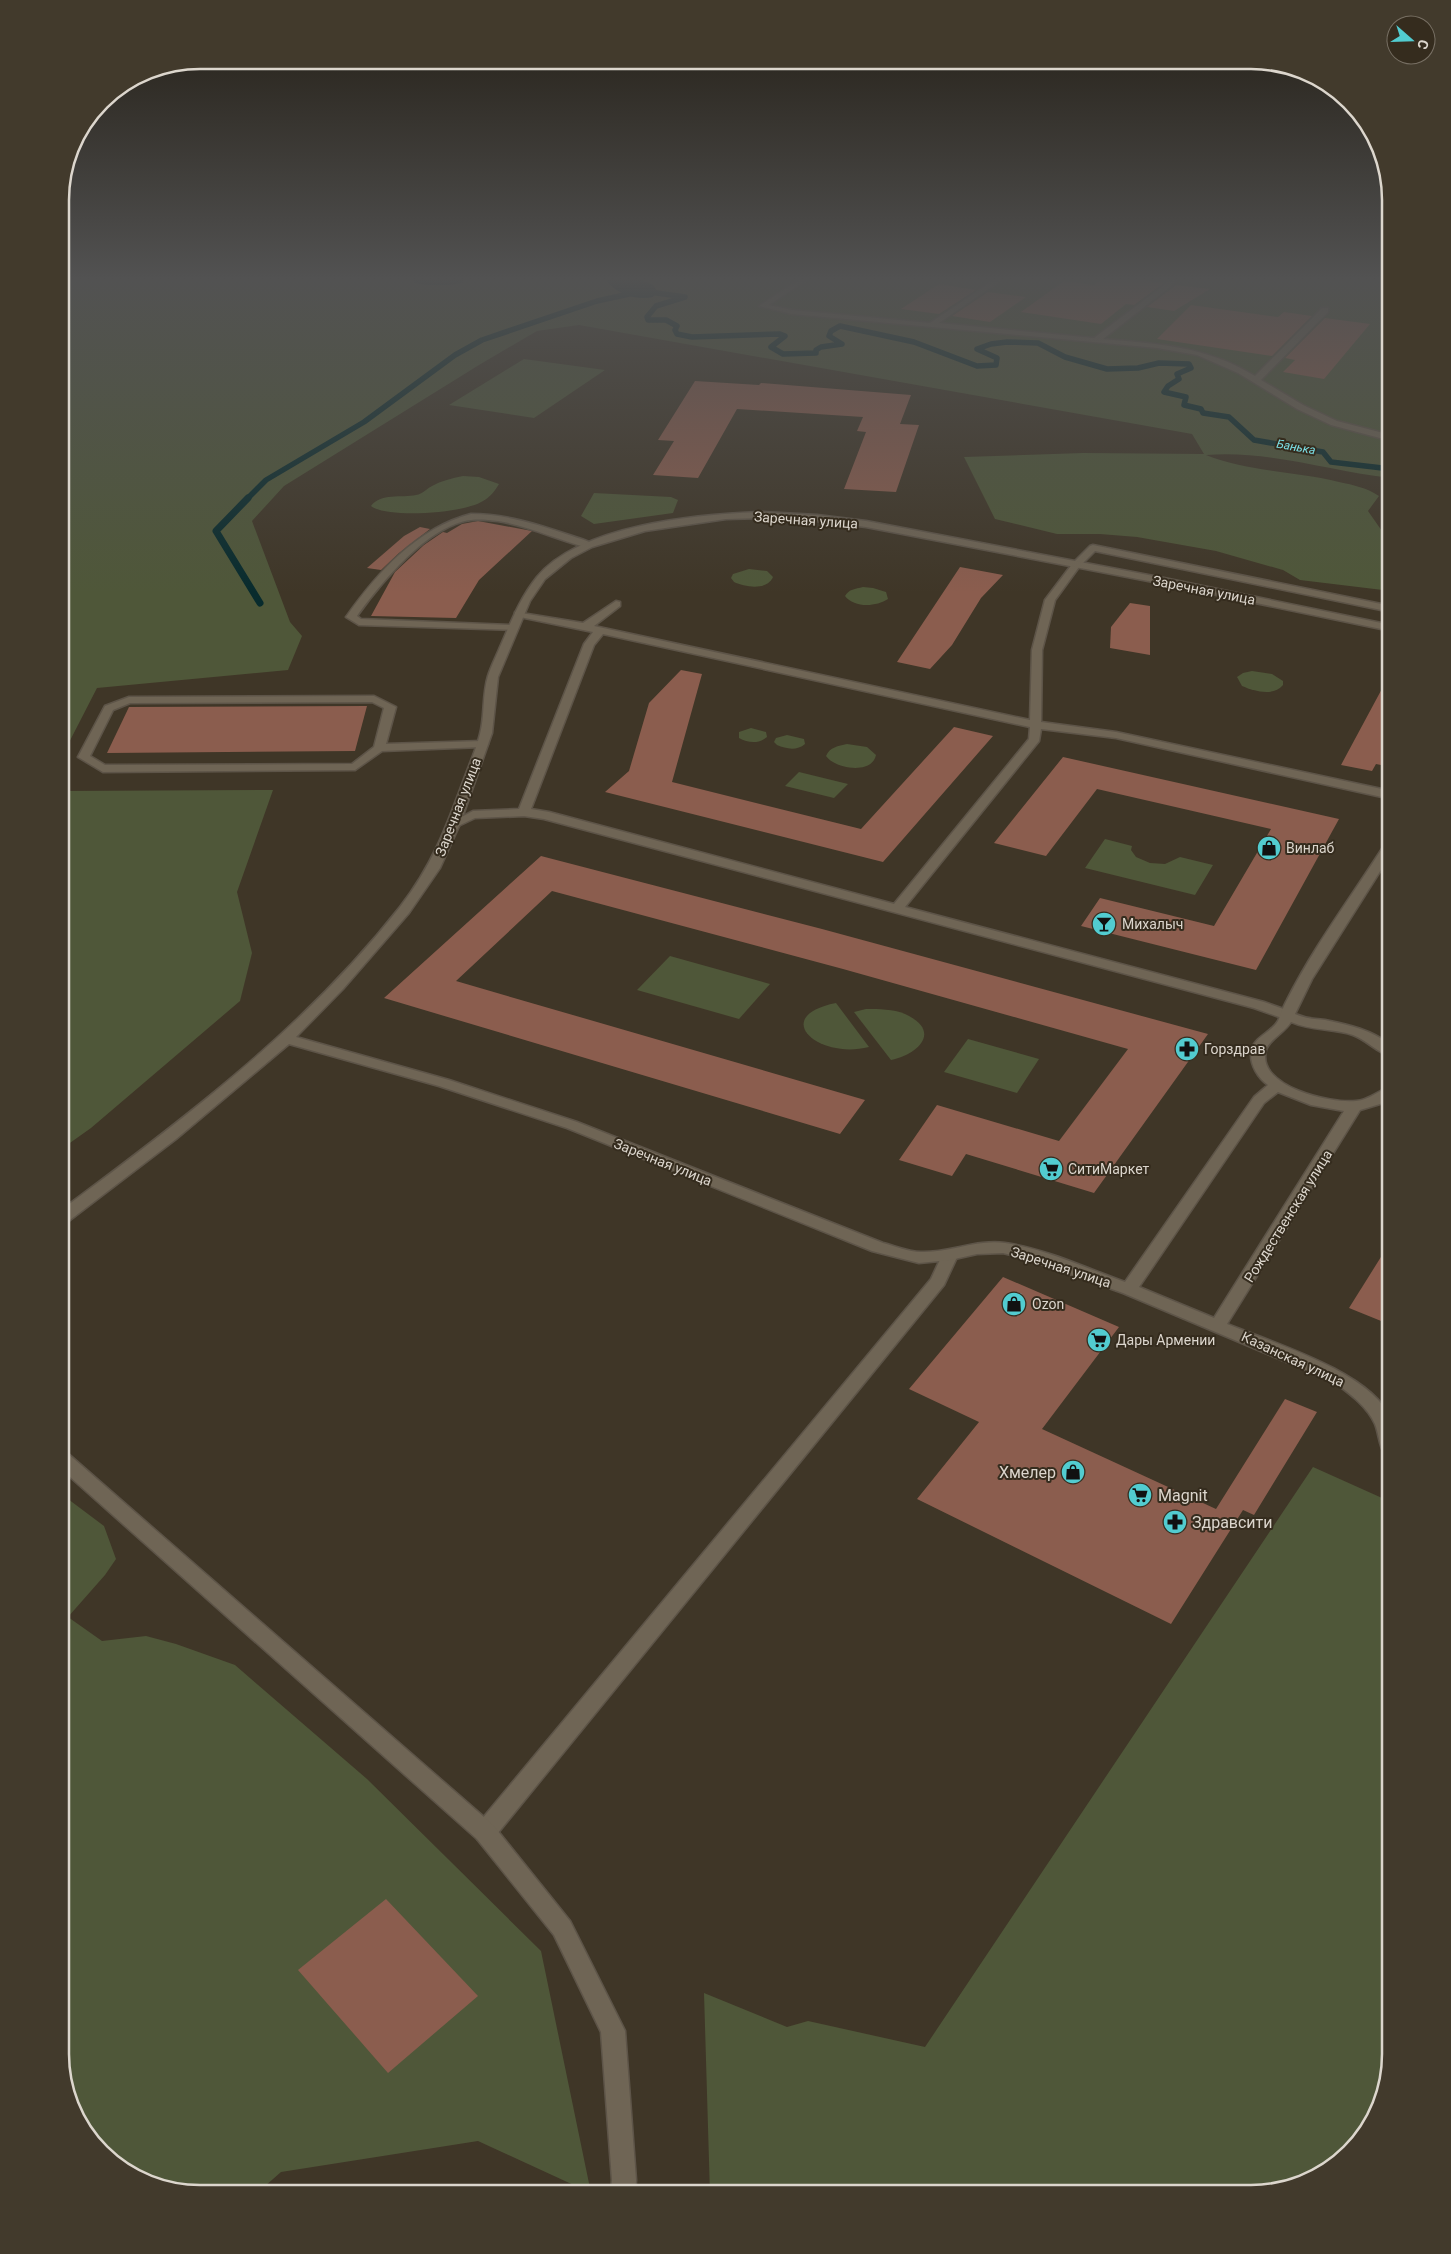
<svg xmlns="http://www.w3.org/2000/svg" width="1451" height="2254" viewBox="0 0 1451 2254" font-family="Roboto,sans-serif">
<rect width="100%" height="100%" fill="#3f3627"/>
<g fill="#4f5739">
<path d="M60 277H1391V478C1329 471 1269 450 1206 455 1248 472 1296 471 1339 482 1354 485 1367 488 1379 496L1368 511 1382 531 1391 534V591L1300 580 1283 570 1216 551 1137 537 1100 534H1057L995 519 964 457 1083 453 1204 454 1192 434 579 325 537 331 479 365 284 486 252 521 290 622 302 636 288 670 97 688 60 760Z"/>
<path d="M524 359 605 370 534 418 449 405Z"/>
<path d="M463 476 479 477 499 484C495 491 490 497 483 501 465 513 388 519 371 506 380 493 402 498 416 495 423 494 426 489 432 486 441 481 452 478 463 476Z"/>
<path d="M594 493 671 497 678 500 673 513 594 524 581 516Z"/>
<path d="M749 569 767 571 773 577C767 591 745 587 734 582L731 578 733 574Z"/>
<path d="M863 587 873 588 886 592 888 599C876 607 854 608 845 596 849 589 855 589 863 587Z"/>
<path d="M1252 671 1272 674 1283 681V685C1273 697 1254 691 1242 686L1237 677 1243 673Z"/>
<path d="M751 728 766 732 767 737C759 744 748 743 739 738V732Z"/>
<path d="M787 735 804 739 805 744C797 751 786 749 777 745L774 742 776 738Z"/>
<path d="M847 744 867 747 876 755C872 775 835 769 826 756 830 747 838 746 847 744Z"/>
<path d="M799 772 848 784 834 798 785 786Z"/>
<path d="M273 790 237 892 252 953 240 1001 91 1128 60 1150V791Z"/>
<path d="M1105 839 1132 846 1131 850 1136 857 1150 863 1165 864 1180 857 1213 865 1195 895 1085 868Z"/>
<path d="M670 956 770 984 739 1019 637 990Z"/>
<path d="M836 1003 869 1047C817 1060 770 1016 836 1003Z"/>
<path d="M866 1009C879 1009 893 1009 905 1014 942 1031 919 1054 891 1060L854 1012Z"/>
<path d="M968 1039 1039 1059 1017 1093 944 1072Z"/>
<path d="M1313 1467 1391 1502V2054L1368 2131 1313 2179 1251 2194H710L704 1993 787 2027 808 2021 925 2047Z"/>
<path d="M60 1493 104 1526 116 1559 105 1575 68 1617 102 1641 146 1636 176 1644 235 1665 367 1779 541 1951 591 2193 478 2141 281 2172 256 2194H191L123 2171 75 2116 60 2054Z"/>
</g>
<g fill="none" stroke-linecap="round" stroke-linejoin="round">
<path stroke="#082b2d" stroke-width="5.5" d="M247 499 266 480 364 422 455 355 482 340 597 301 643 291 685 297 656 306 647 317 648 320H666L677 326 675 330 677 334 692 337 780 334 785 336 771 347 783 354 816 353V350L821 347 842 344 829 336 831 331 840 326 914 342 977 366 996 365 997 358 977 349 991 344 1007 342 1038 343 1065 357 1107 369 1138 368 1159 363 1189 364 1191 368 1177 374 1179 379 1168 386 1164 392 1186 397 1184 405 1201 409 1203 413 1229 417 1254 440 1323 452 1331 462 1391 469"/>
<path stroke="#082b2d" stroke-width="7" d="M248 498 216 531 260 603"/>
<g fill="#082b2d" fill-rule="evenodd">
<path d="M412 277H465L462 283C447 286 430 286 415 283Z"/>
<path d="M610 277H642L641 280 653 285 657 291 653 297C638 301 616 294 607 281Z"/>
</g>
</g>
<g fill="#8b5d4e">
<path d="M1104 277H1124L1164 283 1134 305 1126 304 1101 324 1021 312 1064 281 1094 285Z"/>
<path d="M939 284 976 290 939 314 901 309Z"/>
<path d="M1176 285 1210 289 1174 311 1147 307Z"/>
<path d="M988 292 1026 297 990 322 952 316Z"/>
<path d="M1191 305 1278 317 1284 312 1312 316 1272 356 1157 339Z"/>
<path d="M1325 318 1370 324 1324 379 1283 372 1295 360 1285 358Z"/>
<path d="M695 381 759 385 761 383 911 395 900 424 919 425 896 492 844 489 866 432 857 431 863 417 737 409 698 478 653 475 674 441 658 440Z"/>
<path d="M478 521 532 531 479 580 456 618 371 616 395 572 424 545 443 532 447 533 462 524Z"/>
<path d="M420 527 430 529 399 553 381 570 367 568 404 536Z"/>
<path d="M960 567 1003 575 981 598 952 645 930 669 897 662Z"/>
<path d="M1130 603 1150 606V655L1110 648 1111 627Z"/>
<path d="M681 670 702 674 672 782 861 829 954 727 993 736 883 862 605 792 629 771 649 703Z"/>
<path d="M1391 672V767L1376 764 1372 771 1341 765Z"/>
<path d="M367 706 355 751 107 753 129 707Z"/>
<path d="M1063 757 1339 819 1256 970 1081 926 1100 898 1214 926 1271 829 1097 789 1046 856 994 843Z"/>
<path d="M541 856 822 929 1208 1034 1094 1193 966 1154 952 1176 899 1160 937 1105 1059 1141 1128 1049 843 969 552 891 456 981 865 1100 840 1134 384 998Z"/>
<path d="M1391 1241V1325L1349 1308Z"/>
<path d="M1003 1277 1119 1327 1042 1429 1216 1509 1285 1399 1317 1412 1254 1515 1243 1510 1171 1624 917 1499 979 1422 909 1389Z"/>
<path d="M386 1899 478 1996 388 2073 298 1970Z"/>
</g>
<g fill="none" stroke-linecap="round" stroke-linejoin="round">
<g stroke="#5d5448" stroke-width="3">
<g id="service">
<path d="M803 277H811L769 305 792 310 930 323 998 277H1006L939 323 1094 338 1172 279H1175V283L1103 339C1159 344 1206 346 1255 376L1322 308H1328V312L1261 380 1303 405 1337 421 1391 435V441L1331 425 1297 409 1238 373 1197 355 1157 348 792 314 759 306Z"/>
<path d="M471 514C505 514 537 524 569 535 577 538 588 540 594 545L589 548C558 540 529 526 498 521 489 520 480 519 471 520 428 525 381 583 357 616L361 619 513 625 518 628 517 630 359 625 346 617C377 573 417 528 471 514Z"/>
<path d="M1093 545 1391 606V612L1095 551 1079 567 1055 600 1042 650 1041 722 1116 732 1391 791V799L1116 738 1041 729 1039 741 905 907 1264 1002 1292 1012 1294 1015 1292 1018H1282L1254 1008 544 819 524 816 475 818 454 828 448 824 473 811 519 809 584 644 593 632 515 616V612L583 623 616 601 620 602V606L594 626 1030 720 1032 650 1045 600 1073 563 1090 546ZM603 634 1030 727 1029 739 894 904 549 812 531 809 594 645Z"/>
<path d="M374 696 396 707 386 744 482 741 488 744 482 747 382 751 355 770 103 772 78 757 105 706 129 697ZM372 702 384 708 374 747 352 764 105 765 90 756 113 710 130 703Z"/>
<path d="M950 1250 956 1251 958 1255 944 1285 493 1839 485 1842 477 1839 474 1832 477 1825 931 1279 944 1251Z"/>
</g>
</g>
<g stroke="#5d5448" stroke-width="3">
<path id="minor" d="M762 512 817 515 866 521 1164 578 1391 625V631L1164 584 866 527 817 521 762 518 726 519 645 531 592 547 571 558 545 579 530 601 498 677 492 733 460 824 440 868 409 913 343 989 296 1037 449 1080 577 1122 883 1243C895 1246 909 1252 921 1252 949 1253 977 1239 1005 1243 1046 1249 1086 1268 1125 1282L1254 1097 1268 1085C1258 1078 1250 1065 1251 1052 1253 1037 1271 1033 1278 1021 1281 1014 1283 1007 1287 1000 1314 946 1352 896 1385 844L1391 840V854L1312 979 1295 1014C1309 1020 1312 1018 1325 1020 1350 1025 1371 1030 1391 1045V1056C1377 1053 1367 1040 1353 1035 1332 1028 1311 1031 1291 1022 1285 1032 1268 1041 1266 1050 1256 1087 1331 1104 1356 1101 1370 1100 1378 1090 1391 1087V1098L1380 1104 1360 1110 1227 1324C1271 1342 1373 1373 1390 1418 1394 1429 1391 1445 1391 1457L1385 1455C1379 1446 1379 1434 1375 1424 1367 1406 1350 1394 1334 1382L1123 1293 1027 1259 1003 1253 977 1254 950 1260 919 1263 872 1251 567 1128 439 1086 289 1044 176 1139 66 1223 60 1224V1211C183 1120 305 1028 400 907 432 866 446 828 464 779 469 765 476 750 480 734 485 716 482 695 488 676 491 666 496 657 500 647 511 622 520 598 537 577 580 525 698 514 762 512ZM1278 1092 1311 1105 1344 1111 1214 1318 1139 1287 1264 1103Z"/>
</g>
<g stroke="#5d5448" stroke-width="3">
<path id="tertiary" d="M60 1450 66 1452 493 1825 570 1921 625 2031 636 2180 635 2194H611L612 2180 601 2032 554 1935 477 1839 60 1468Z"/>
</g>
<use href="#service" fill="#6f6555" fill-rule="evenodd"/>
<use href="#minor" fill="#6f6555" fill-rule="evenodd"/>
<use href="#tertiary" fill="#6f6555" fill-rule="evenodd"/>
</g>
<linearGradient id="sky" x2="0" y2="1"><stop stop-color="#231e15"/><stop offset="0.47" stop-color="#525252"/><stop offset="1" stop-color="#525252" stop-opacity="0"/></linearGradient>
<rect width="1451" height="593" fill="url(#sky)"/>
<defs>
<g id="shop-disc" transform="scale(1.25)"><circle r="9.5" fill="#52ccd0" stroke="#352c1e"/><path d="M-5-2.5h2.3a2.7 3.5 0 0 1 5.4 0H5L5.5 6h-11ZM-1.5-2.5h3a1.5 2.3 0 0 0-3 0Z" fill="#111"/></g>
<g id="bar-disc" transform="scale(1.25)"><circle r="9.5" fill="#52ccd0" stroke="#352c1e"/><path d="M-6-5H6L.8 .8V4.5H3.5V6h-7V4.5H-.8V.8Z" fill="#111"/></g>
<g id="pharmacy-disc" transform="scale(1.25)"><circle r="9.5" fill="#52ccd0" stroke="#352c1e"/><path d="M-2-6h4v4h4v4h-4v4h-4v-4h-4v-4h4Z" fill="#111"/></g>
<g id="supermarket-disc" transform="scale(1.25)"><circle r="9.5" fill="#52ccd0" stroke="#352c1e"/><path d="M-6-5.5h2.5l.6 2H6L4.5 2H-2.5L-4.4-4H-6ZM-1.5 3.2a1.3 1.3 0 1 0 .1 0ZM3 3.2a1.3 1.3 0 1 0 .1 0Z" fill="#111"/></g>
</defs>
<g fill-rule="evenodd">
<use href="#shop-disc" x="1269" y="848"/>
<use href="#bar-disc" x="1104" y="924"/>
<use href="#pharmacy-disc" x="1187" y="1049"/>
<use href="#supermarket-disc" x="1051" y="1169"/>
<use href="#shop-disc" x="1014" y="1304"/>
<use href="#supermarket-disc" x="1099" y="1340"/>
<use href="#shop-disc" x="1073" y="1472"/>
<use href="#supermarket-disc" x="1140" y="1495"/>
<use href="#pharmacy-disc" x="1175" y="1522"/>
</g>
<g text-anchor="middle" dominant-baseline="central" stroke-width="4" stroke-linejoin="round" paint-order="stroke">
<g font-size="12" font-style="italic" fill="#7ce1e8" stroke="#352c1e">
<text transform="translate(1296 447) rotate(10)">Банька</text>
</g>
<g font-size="14" fill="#dcd6cd" stroke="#352c1e">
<text transform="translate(806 520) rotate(4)">Заречная улица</text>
<text transform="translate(1204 590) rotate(11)">Заречная улица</text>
<text transform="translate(458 807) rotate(-69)">Заречная улица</text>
<text transform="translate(663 1162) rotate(22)">Заречная улица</text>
<text transform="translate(1288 1216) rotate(-58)">Рождественская улица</text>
<text transform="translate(1061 1267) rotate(18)">Заречная улица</text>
<text transform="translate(1293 1359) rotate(25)">Казанская улица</text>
</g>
<g font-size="14" fill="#dcd6cd" stroke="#352c1e" text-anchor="start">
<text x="1286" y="848">Винлаб</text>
<text x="1122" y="924">Михалыч</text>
<text x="1204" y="1049">Горздрав</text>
<text x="1068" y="1169">СитиМаркет</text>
<text x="1032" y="1304">Ozon</text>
<text x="1116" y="1340">Дары Армении</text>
</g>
<g font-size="16" fill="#dcd6cd" stroke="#352c1e" text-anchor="start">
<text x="1056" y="1472" text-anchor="end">Хмелер</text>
<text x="1158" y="1495">Magnit</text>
<text x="1192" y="1522">Здравсити</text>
</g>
</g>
<path d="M0 0H1451V2254H0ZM200 69H1251A131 131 0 0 1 1382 200V2054A131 131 0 0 1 1251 2185H200A131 131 0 0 1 69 2054V200A131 131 0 0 1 200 69Z" fill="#423a2c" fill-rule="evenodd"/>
<path fill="none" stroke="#dcd6cd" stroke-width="2.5" d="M200 69H1251A131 131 0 0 1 1382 200V2054A131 131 0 0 1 1251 2185H200A131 131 0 0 1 69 2054V200A131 131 0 0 1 200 69Z"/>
<g transform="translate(1411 40) rotate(110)"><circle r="24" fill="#352c1e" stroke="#787064"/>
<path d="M0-4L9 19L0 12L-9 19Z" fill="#52ccd0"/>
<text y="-8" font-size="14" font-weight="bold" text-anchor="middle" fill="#dcd6cd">С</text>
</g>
</svg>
